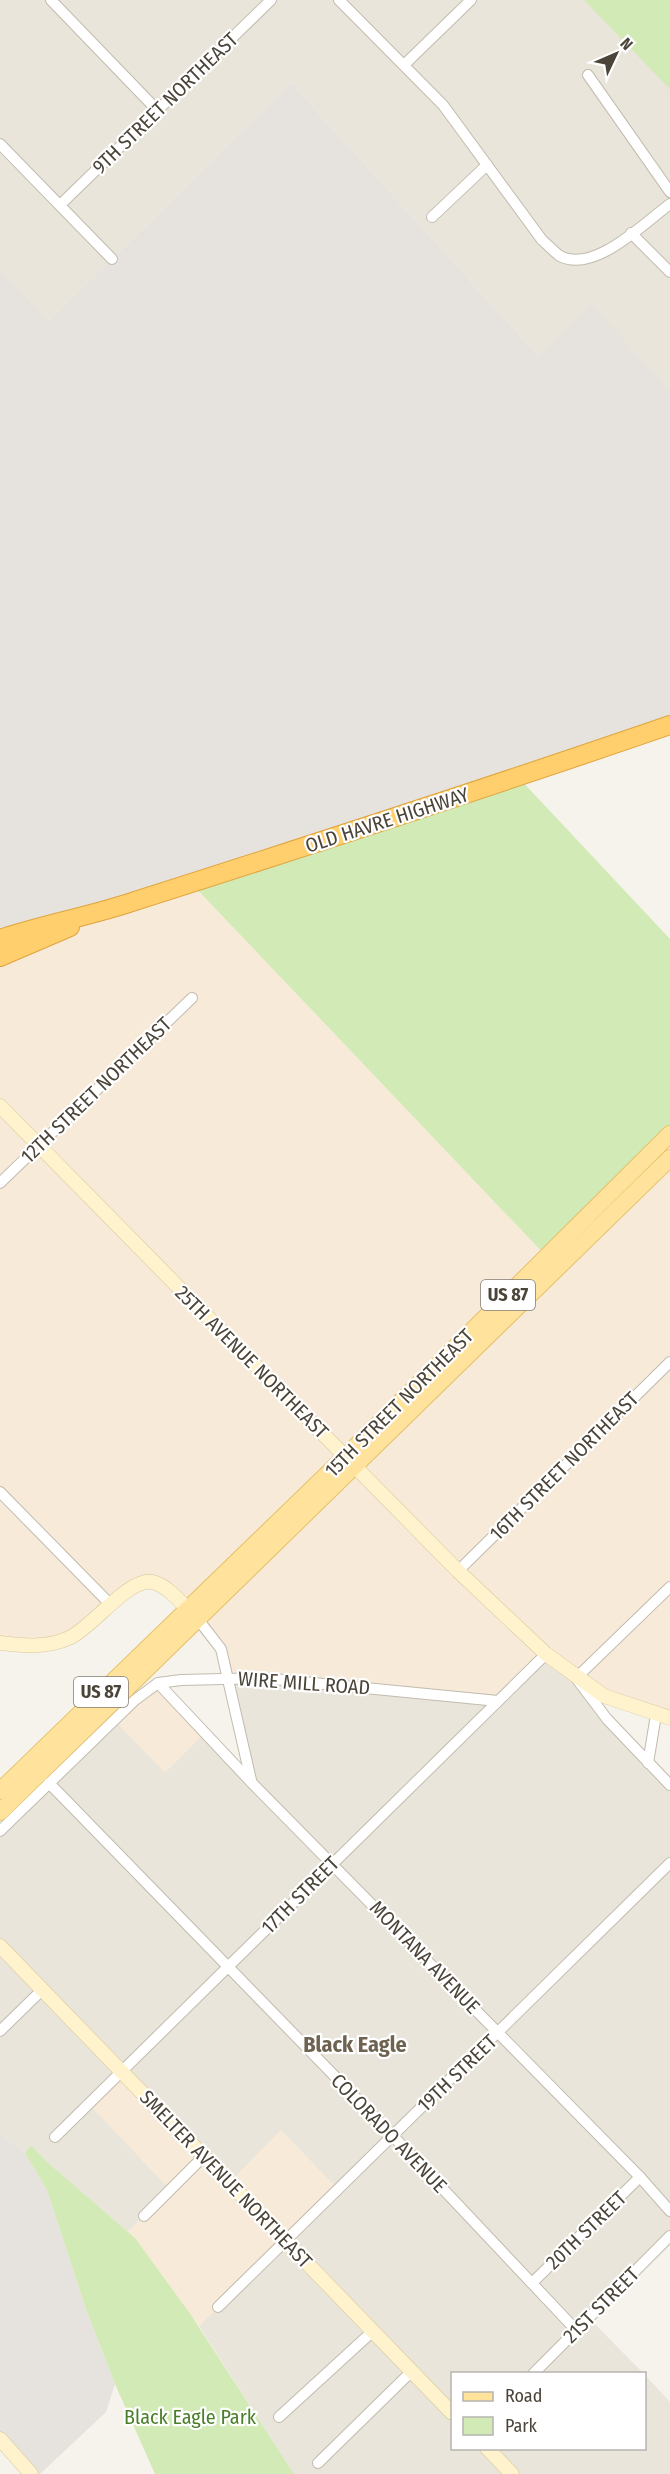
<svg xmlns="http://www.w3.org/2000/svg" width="670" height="2474" viewBox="0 0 670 2474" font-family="'Fira Sans Condensed',sans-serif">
<rect width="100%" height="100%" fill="#f6f3ec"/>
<g fill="#eae5da">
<path d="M0 0H670V390L591 305 538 356 291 83 49 321 0 270Z"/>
<path d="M546 1654 576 1678 670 1784V2236L589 2318 643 2373 452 2374V2448H644L645 2375 670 2402V2474H294L199 2326 218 2307 228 2183 170 2190 128 2232 46 2161 31 2145 25 2153 0 2134V1831L114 1720 205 1733 250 1782 230 1679Z"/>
</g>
<g fill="#f7ead8">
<path d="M191 883 547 1257 187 1609 145 1582 68 1638 0 1643V957Z"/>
<path d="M670 1158V1717L621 1703 546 1654 498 1701 230 1679 221 1649 197 1618Z"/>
<path d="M158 1683 205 1733 165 1773 114 1720Z"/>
<path d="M122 2072 229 2183 281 2130 339 2190 199 2326 128 2232 169 2189 89 2104Z"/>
</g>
<g fill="#e6e2dd">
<path d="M291 83 538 356 591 304 670 390V722L0 939V270L49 321Z"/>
<path d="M0 2134 25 2153 47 2190 86 2309 115 2384 106 2412 40 2474H31L0 2439Z"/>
</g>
<g fill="#d2eab5">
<path d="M584 0H670V89Z"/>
<path d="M518 777 670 939V1134L547 1257 191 883Z"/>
<path d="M31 2145 46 2161 135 2238 191 2315 294 2474H155L115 2384 86 2309 47 2190 25 2153Z"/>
</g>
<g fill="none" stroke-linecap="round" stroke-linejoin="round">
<g stroke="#c2bbae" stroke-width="12">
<g id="street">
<path d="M51 0 158 111"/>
<path d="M339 0 443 105 542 240C548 245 554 252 560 256 594 274 644 223 670 204"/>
<path d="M404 65 471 0"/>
<path d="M588 75 670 192"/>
<path d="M0 144 112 259"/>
<path d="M60 205 271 0"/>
<path d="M432 217 487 165"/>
<path d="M631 233 670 272"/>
<path d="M0 1183 192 998"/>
<path d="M0 1492 111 1605"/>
<path d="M458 1571 670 1362"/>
<path d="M670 1587 576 1678 607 1719 670 1785"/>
<path d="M197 1618 221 1649 251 1780"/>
<path d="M158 1683 252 1783 640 2177 670 2211"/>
<path d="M648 1763 656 1715"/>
<path d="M49 1783 393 2136 576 2330"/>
<path d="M0 1831 135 1700 158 1683 181 1680 263 1678 498 1701"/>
<path d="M0 2031 42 1990"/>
<path d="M55 2137 546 1654"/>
<path d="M144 2216 203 2157"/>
<path d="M532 2283 640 2177"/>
<path d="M218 2307 670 1863"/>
<path d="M533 2374 670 2236"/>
<path d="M279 2417 373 2331"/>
<path d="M318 2463 412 2371"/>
</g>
</g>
<g stroke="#d6c79b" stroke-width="15">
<g id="secondary">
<path d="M0 1106 458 1571 546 1654 604 1696 670 1718"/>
<path d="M0 1643C24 1646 47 1648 69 1638 93 1627 128 1578 152 1582 168 1585 184 1606 195 1617"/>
<path d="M0 1946 452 2413"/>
<path d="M0 2439 31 2474"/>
<path d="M487 2448 512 2474"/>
</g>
</g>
<g stroke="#e6c16a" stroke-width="18">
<g id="primary">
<path d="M0 1791 346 1456 670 1134"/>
<path d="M0 1812 670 1158"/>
</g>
</g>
<g stroke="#e0a43c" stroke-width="20">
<g id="highway">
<path d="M0 939C45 924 91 916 135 901 314 844 493 786 670 725"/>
<path d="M0 957 70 927"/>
</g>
</g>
<use href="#street" stroke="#fff" stroke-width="10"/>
<use href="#secondary" stroke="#fff3cd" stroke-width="14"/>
<use href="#primary" stroke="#ffe39c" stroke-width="16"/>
<use href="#highway" stroke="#ffcf6e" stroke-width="18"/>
</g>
<g text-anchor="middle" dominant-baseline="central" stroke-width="4.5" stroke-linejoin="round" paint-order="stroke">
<g fill="#fff" stroke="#817c74" stroke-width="1.5">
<rect x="481" y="1280" width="54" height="30" rx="4.5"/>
<rect x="74" y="1677" width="54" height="30" rx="4.5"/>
</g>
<g font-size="18" font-weight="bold" fill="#4b4439">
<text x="508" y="1295">US 87</text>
<text x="101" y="1692">US 87</text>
</g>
<g font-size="20" fill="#4b4439" stroke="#fff">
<text transform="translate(165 103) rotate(-44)">9TH STREET NORTHEAST</text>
<text transform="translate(387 820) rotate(-18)">OLD HAVRE HIGHWAY</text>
<text transform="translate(96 1090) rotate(-44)">12TH STREET NORTHEAST</text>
<text transform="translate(252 1362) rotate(45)">25TH AVENUE NORTHEAST</text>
<text transform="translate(399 1403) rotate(-45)">15TH STREET NORTHEAST</text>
<text transform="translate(564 1466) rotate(-45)">16TH STREET NORTHEAST</text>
<text transform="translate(304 1683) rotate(4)">WIRE MILL ROAD</text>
<text transform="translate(300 1895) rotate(-45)">17TH STREET</text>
<text transform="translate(425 1957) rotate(46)">MONTANA AVENUE</text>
<text transform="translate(457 2073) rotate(-44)">19TH STREET</text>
<text transform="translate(389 2133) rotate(46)">COLORADO AVENUE</text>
<text transform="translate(226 2179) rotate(46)">SMELTER AVENUE NORTHEAST</text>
<text transform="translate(586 2230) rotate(-44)">20TH STREET</text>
<text transform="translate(601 2305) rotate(-45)">21ST STREET</text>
</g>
<g font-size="20" fill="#4a7f2a" stroke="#fff">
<text x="190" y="2417">Black Eagle Park</text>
</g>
<g font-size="22" font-weight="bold" fill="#6e6250" stroke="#fff">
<text x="355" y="2044">Black Eagle</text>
</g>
</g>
<rect x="451" y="2372" width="195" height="78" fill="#ffffff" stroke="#b7b4b0" stroke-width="1.5"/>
<rect x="463" y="2392" width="30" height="9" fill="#ffe39c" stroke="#b7b4b0" stroke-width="1.5"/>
<text x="505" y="2402" font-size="18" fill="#4b4439">Road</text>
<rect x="463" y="2417" width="30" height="18" fill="#d2eab5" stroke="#b7b4b0" stroke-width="1.5"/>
<text x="505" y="2432" font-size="18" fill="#4b4439">Park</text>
<g transform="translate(616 54) rotate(46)" stroke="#ffffff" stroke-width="4.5" paint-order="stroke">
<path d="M0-4.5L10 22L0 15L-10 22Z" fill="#4b4439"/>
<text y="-9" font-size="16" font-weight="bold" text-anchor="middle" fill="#4b4439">N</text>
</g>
</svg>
